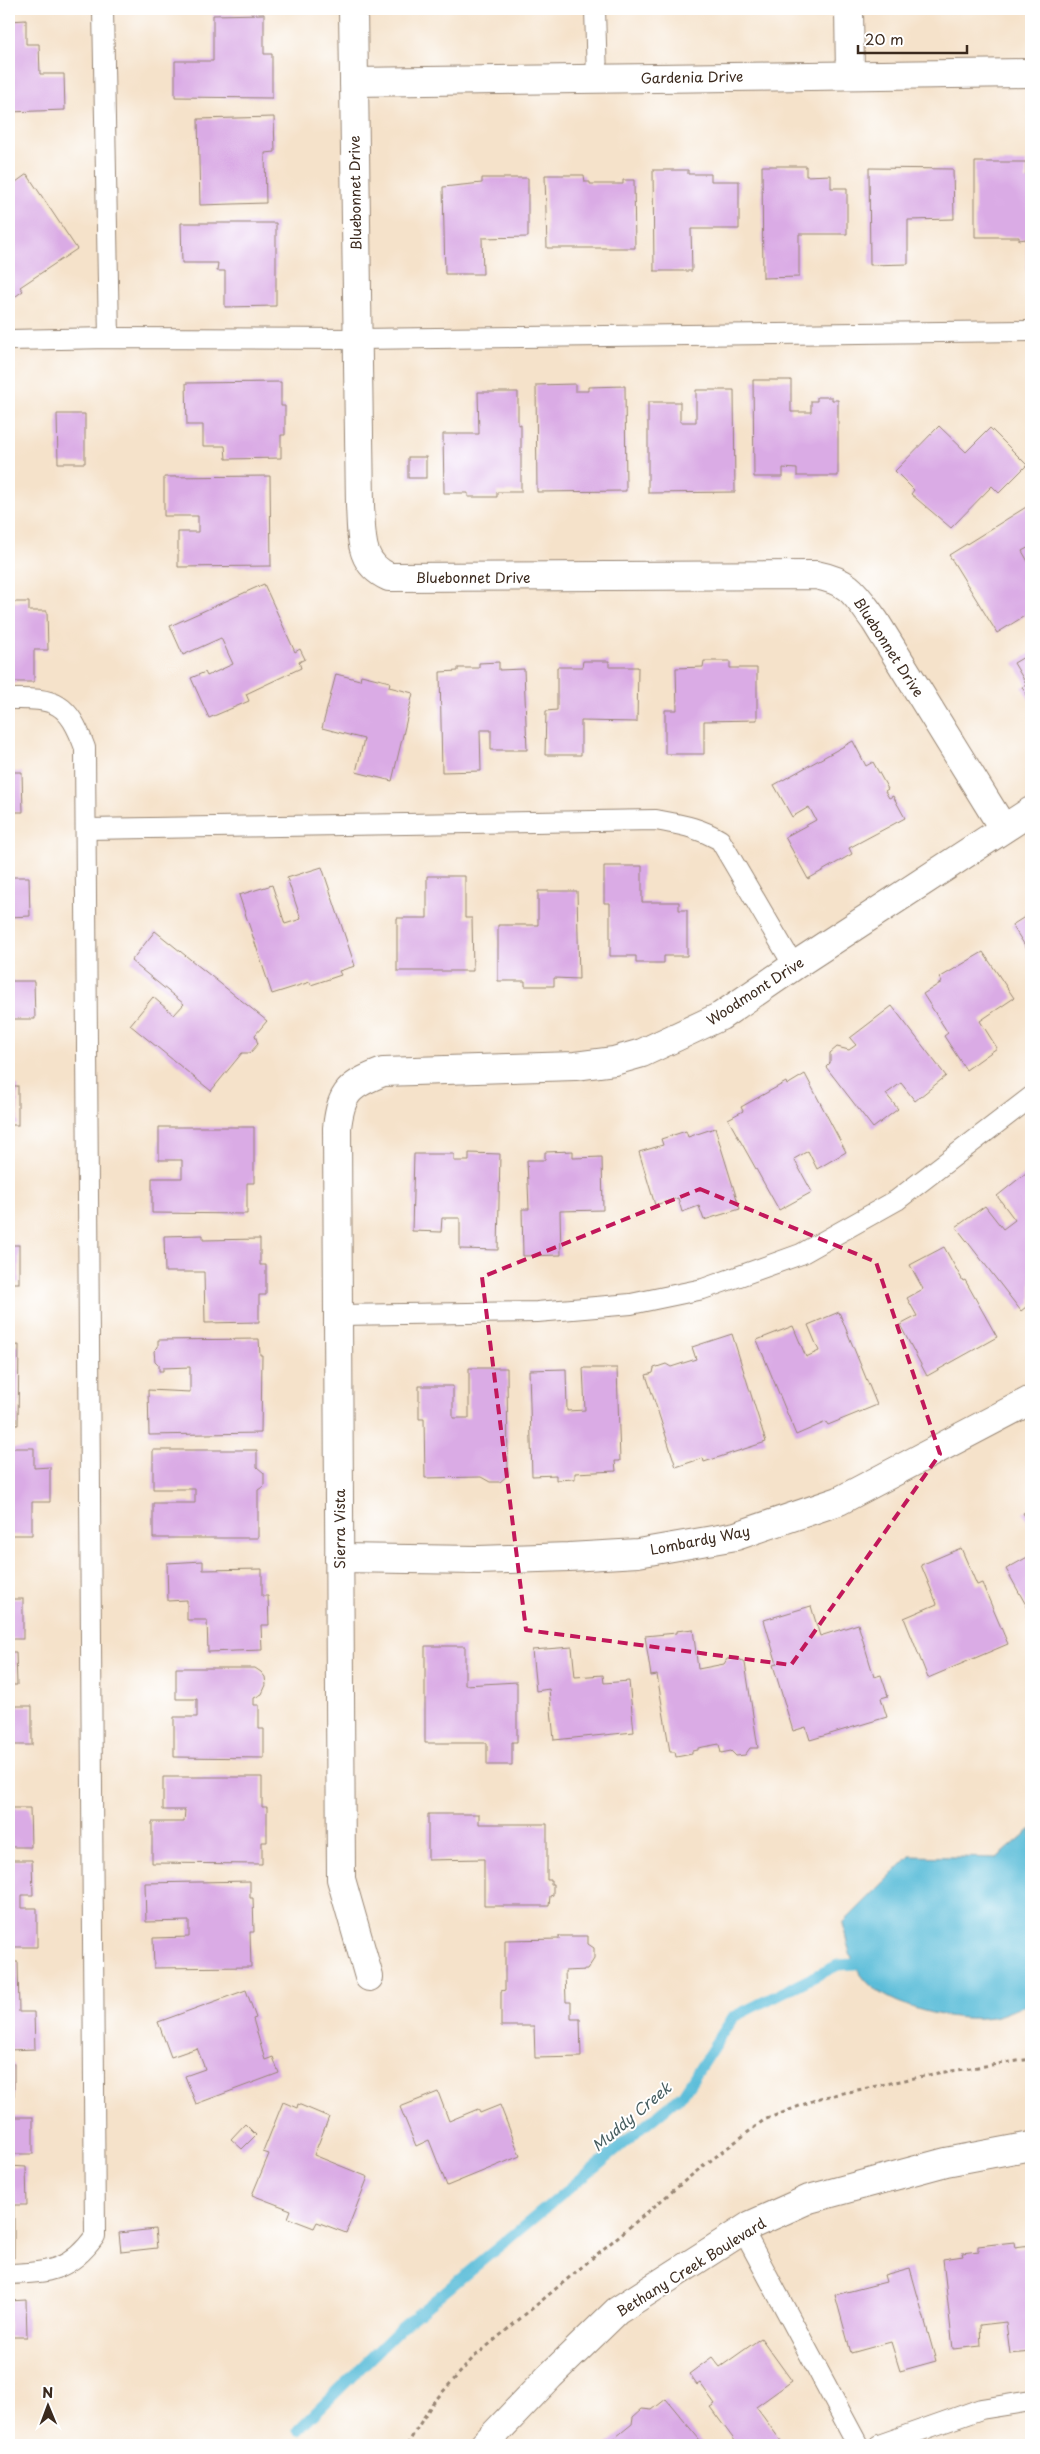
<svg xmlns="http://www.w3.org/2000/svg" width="1040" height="2454" viewBox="0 0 1040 2454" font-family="'Playpen Sans',sans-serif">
<rect width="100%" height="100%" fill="#fff"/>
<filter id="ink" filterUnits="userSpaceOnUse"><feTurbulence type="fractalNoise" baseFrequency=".02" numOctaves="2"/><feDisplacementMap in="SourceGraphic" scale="10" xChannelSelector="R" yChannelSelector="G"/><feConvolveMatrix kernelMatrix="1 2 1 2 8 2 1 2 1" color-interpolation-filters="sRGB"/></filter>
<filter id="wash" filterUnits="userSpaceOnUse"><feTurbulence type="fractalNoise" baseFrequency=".0096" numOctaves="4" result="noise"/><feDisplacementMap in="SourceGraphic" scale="20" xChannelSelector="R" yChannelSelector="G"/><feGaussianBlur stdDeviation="1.12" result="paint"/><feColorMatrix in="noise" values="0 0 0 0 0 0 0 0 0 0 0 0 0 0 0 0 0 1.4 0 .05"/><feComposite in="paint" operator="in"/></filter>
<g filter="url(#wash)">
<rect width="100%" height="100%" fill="#f5e2ca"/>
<path fill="#5bbdd9" stroke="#4b747c" d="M1031 1829V2003C1018 2007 1005 2015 992 2017 956 2023 884 2007 862 1976 851 1962 846 1941 843 1923L910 1856 997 1858Z"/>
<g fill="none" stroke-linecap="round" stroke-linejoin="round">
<path stroke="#5bbdd9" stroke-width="11" d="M298 2430 401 2328 683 2094 733 2017 838 1965 871 1963"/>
</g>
<g id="blocks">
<g fill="#daabe5">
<path d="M264 14V54H272V98L175 97V61H213V15Z"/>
<path d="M26 20V44H39L40 74H64L65 110 9 112V21Z"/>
<path d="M274 117 275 152 265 153 266 203 200 205 198 119Z"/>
<path d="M975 162H1026V180H1031V272H1026V239L1019 240V237H975Z"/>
<path d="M762 166H806V176L831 175V188H847V234H799V277L763 278Z"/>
<path d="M869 168 953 169 954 219 908 220V264L870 265Z"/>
<path d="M653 170H688V174H711V181H739V229H691L692 271H654Z"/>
<path d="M27 174 77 249 20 287 23 291 9 301V187Z"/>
<path d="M545 175H584L585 182H590V184H623V180H634L635 248H547Z"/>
<path d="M482 178H528V237L482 238 483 274H445L443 187 482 183Z"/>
<path d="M181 223H276V306L225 307V271H217L218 263H182Z"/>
<path d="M753 380H791V412H811V401H817V397H832V400H838V476H797V469L783 468V477H754Z"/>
<path d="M281 382V406H285V435H281V458L226 459 225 446H203V425H187L186 383Z"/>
<path d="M575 384V391H588V387L625 386 626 491 537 492 536 385Z"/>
<path d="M696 390H734L735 492 648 493V402H680V422H696Z"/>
<path d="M478 392H518V425L521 424V492H497V497H468V493H444L443 434H479Z"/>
<path d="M57 414H85V463H58Z"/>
<path d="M939 426 966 452 990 428 1027 465 999 493 992 486 951 528 911 494 914 490 895 471Z"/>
<rect x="408" y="457" width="18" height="21"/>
<path d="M270 476 271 566 178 567V532H198V516H164V477Z"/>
<path d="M1031 504V546L1022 551 1030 565 1031 564V612L997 633 949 555Z"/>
<path d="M264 584 295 652 300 649 305 659 299 662 301 668 246 694 249 701 209 718 191 678 205 672 207 676 233 664 221 638 183 655 170 626Z"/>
<path d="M9 602H29V611H47L48 650H34V682H9Z"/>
<path d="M1031 653V703L1022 687 1027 685 1014 663Z"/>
<path d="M583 661H609V667H638L637 722 581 721V755H545L546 711 557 710V667H582Z"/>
<path d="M704 661H730V668H757V720L704 721V754H665V710H677L676 668 703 667Z"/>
<path d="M499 662V670L524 669 527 750H491V730H480L481 771 442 772 440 672 458 671V668H479V663Z"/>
<path d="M336 674 360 680 361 675 390 682 389 687 413 693 392 781 356 772 364 739 322 728Z"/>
<path d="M853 741 866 766 873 762 888 789 885 791 889 798 893 796 905 818 849 848 852 854 808 879 785 837 816 820 809 807 792 817 774 785Z"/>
<path d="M9 772H22L23 812H9Z"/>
<path d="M604 866H642V902H679V910H687V956H664V963H636V956H610V903H604Z"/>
<path d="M322 867 355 966 339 971 341 975 311 985 310 982 272 994 239 895 272 885 285 924 301 919 287 878Z"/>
<path d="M427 876H465V918H472L473 971H397V918H427Z"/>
<path d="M9 877H29L30 916 9 917Z"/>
<path d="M538 891H577L579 979 554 978V986H525V981H498V925H538Z"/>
<path d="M1031 913V955L1012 925Z"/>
<path d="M155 931 267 1021 255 1035 258 1044 250 1053H242L211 1091 130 1025 153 997 174 1015 184 1004 131 961Z"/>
<path d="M983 952 1014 998 980 1021 997 1048 966 1070 944 1036 948 1033 923 994 942 982 939 978Z"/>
<path d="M9 956 11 981H34L35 1019H9Z"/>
<path d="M892 1006 946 1076 915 1101 901 1083 886 1094 898 1109 873 1128 826 1067 830 1063V1053L837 1047 849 1050 856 1045 850 1038Z"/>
<path d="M805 1074 846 1152 817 1169 808 1151 794 1159 812 1192 779 1210 728 1119 743 1111 741 1107 786 1082 787 1085Z"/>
<rect x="9" y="1086" width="9" height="39"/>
<path d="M159 1127H254V1183H247V1214L152 1213V1178H182V1160H159Z"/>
<path d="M715 1128 740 1209 704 1220 699 1206 682 1212 678 1198 655 1205 639 1152 663 1145 661 1139 686 1131 688 1137Z"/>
<path d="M573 1151V1158L602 1157 603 1210 560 1211 561 1255 523 1256 522 1209H529L527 1160H545V1152Z"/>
<path d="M469 1153 500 1154 498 1250 460 1249V1218H442L441 1232 412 1231 414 1154H454V1161H469Z"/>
<path d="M1026 1173 1031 1179V1303L1021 1311 956 1227 985 1206 1003 1229 1015 1220 997 1196Z"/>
<path d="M203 1235V1240L260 1239V1265H266V1295H259V1322L205 1323 204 1272H165L164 1236Z"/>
<rect x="9" y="1245" width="10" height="38"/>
<path d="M944 1247 963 1281 965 1280 997 1337 927 1376 900 1325 917 1316 907 1298 923 1289 910 1265Z"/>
<path d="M839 1312 877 1405 828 1425 826 1422 796 1435 757 1340 793 1326 806 1357 819 1351 808 1325Z"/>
<path d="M732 1334 766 1442 704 1462 703 1458 676 1467 646 1375 653 1373 654 1368 666 1364 671 1367 696 1359 692 1347Z"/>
<path d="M259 1339 260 1355H262L261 1433 149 1435 148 1390 190 1392V1367L163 1368V1371H159V1365L155 1361 154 1351 158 1347V1340Z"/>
<path d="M19 1345 18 1425H9V1346Z"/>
<path d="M469 1368H507L508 1475 500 1482H490L481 1477 425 1478 424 1419H419V1386H453V1418H469Z"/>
<path d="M583 1368H617L620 1461H615L616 1471 575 1473V1479L556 1480V1475L532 1476 529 1370 566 1369 567 1411 585 1410Z"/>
<path d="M9 1448H34V1468L50 1467V1502H32V1535H9Z"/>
<path d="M153 1450H257V1467L264 1473V1486L258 1490V1538H153V1503H195V1489H153Z"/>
<path d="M1031 1509V1527L1023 1513Z"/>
<path d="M961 1548 977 1585 982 1583 1008 1644 928 1678 904 1618 937 1604 921 1565Z"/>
<path d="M1031 1555V1614L1006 1569Z"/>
<path d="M203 1561V1570L262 1569V1596H268L269 1625H261L262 1650 208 1652 207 1620H187V1600L168 1601 167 1563Z"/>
<rect x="9" y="1599" width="14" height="40"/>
<path d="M811 1606 820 1636 858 1624 874 1677 881 1675 888 1696 881 1698 887 1717 810 1740 806 1727 793 1731 773 1665 777 1664 764 1620Z"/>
<path d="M693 1629 698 1669 724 1664 727 1659 738 1658 745 1663 758 1748H750L745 1755 736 1756 731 1751 721 1753 719 1744 698 1748V1750L692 1751V1754L676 1757 675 1752H670L657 1675 651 1676 645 1636 676 1633V1631Z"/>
<path d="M425 1646H465V1685L517 1682V1742H512V1765H487V1743H425Z"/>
<path d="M572 1647 575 1677 603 1675 604 1683 629 1681 634 1732 554 1740 549 1689 536 1691 532 1650Z"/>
<path d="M9 1652H16L17 1685H9Z"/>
<path d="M176 1668H255L261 1672 265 1677 266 1685 262 1694 254 1698V1705H259V1729H264V1758L174 1757V1717H197V1699H176Z"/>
<rect x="9" y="1706" width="23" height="39"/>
<path d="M163 1777H262V1807H267V1842H262V1864L152 1863V1822H184L185 1810H163Z"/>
<path d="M9 1808H30L31 1847H9Z"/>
<path d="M428 1814H479V1824H547V1880H551V1884H553V1895L550 1896 549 1906H484V1859L428 1860Z"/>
<path d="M9 1860H32L33 1895H22V1908H37V1947H9Z"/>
<path d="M250 1881V1898H253L254 1932H250L251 1967 154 1968 153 1938 189 1937V1921L146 1922 145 1883Z"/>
<path d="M559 1936H588V1944L594 1948V1959L587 1970 565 1971 566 2002H571V2019H580L581 2057 535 2058 534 2026H501V1991L505 1990V1940L559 1939Z"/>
<path d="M9 1962H18L19 2012H34L35 2049 9 2050Z"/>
<path d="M246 1990 256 2018 253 2019 265 2060 273 2057 279 2073 196 2104 185 2076 205 2069 197 2048 171 2057 158 2022Z"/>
<rect x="9" y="2064" width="5" height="32"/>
<path d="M438 2092 449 2121 478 2109 480 2113 500 2105 520 2156 447 2186 429 2140 416 2146 400 2107Z"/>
<path d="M283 2102 297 2108 298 2104 329 2117 314 2155 368 2177 346 2233 317 2222 314 2228 288 2218 291 2210 252 2195 269 2154 263 2152Z"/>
<rect x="9" y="2117" width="24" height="37"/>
<path d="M245 2124 256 2135 242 2149 231 2139Z"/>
<path d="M9 2166 26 2167 27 2205H14V2258H9Z"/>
<path d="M155 2229 157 2248 121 2252 119 2233Z"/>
<path d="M1014 2242 1015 2248 1030 2246 1031 2352 1010 2354 1006 2322 980 2325 981 2346 953 2349 943 2259 963 2256 962 2253 978 2251V2246Z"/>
<path d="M910 2268 936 2361 900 2371 891 2342 851 2353 835 2295 886 2282 884 2275Z"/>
<path d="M26 2300 27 2337H9V2301Z"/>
<path d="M761 2338 792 2381 756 2407 781 2441 774 2445H738L710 2407 715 2404 700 2383 697 2385 689 2374 712 2357 720 2367Z"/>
<path d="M666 2399 704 2445H606L632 2424 633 2417 642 2409 652 2410Z"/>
</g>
</g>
</g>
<g filter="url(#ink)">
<use href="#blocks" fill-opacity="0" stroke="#988674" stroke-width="1"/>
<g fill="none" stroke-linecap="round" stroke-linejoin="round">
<g stroke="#988674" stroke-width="22">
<g id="lane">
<path d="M103 9 109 338"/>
<path d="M595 9 597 79"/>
<path d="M9 340 109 338 358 339 1031 331"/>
<path d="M9 699C56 698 68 702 85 748L95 2236C71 2270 49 2273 9 2274"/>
<path d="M86 829 656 820C681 825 698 827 720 840L794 966"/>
<path d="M339 1315 537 1312 631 1304 703 1289 801 1254 897 1200 1031 1097"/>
<path d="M743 2230 858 2445"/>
<path d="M879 2445 981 2409 1031 2401"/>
</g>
</g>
<g stroke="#988674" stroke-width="30">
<g id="street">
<path d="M353 9 360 506C362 536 358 563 389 577L816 575C851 582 855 594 875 621L1003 828"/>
<path d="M849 9 850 75"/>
<path d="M354 82 1031 73"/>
<path d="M339 1558 478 1560 569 1557 638 1553 736 1536 839 1501 1031 1400"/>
<path d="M369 1977 341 1879 337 1128C341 1091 350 1085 383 1072L575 1066 614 1061 642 1053 721 1016 794 966 1031 811"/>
<path d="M484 2445 550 2376 617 2311 751 2225 809 2199 946 2162 1031 2146"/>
</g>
</g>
<path stroke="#988674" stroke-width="3" stroke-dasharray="4 4" stroke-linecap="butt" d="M407 2445 432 2404 473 2358 693 2174 764 2120 820 2098 938 2073 1031 2059"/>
<use href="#lane" stroke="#fff" stroke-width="20"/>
<use href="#street" stroke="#fff" stroke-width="28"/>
</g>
</g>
<path fill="none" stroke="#c2185b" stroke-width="4" stroke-dasharray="10 6" stroke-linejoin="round" d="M700 1189 876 1262 940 1454 791 1665 526 1630 482 1277Z"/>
<g text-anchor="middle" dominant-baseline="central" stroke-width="4" stroke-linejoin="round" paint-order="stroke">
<g font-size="14" fill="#3b2a1e" stroke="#fff">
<text transform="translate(692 77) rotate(-1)">Gardenia Drive</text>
<text transform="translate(355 193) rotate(-91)">Bluebonnet Drive</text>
<text x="473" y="577">Bluebonnet Drive</text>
<text transform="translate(889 647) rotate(57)">Bluebonnet Drive</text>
<text transform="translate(755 991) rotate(-33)">Woodmont Drive</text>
<text transform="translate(339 1529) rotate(-90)">Sierra Vista</text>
<text transform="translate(700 1540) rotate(-11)">Lombardy Way</text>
<text transform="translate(691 2267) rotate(-32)">Bethany Creek Boulevard</text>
</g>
<g font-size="15" font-style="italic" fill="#465d5f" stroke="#fff">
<text transform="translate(631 2116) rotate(-40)">Muddy Creek</text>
</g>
</g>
<rect width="1040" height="2454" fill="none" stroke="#fff" stroke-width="30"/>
<g transform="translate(48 2406) rotate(359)" stroke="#ffffff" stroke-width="4" paint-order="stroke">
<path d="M0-4L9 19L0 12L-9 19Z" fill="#3b2a1e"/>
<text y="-8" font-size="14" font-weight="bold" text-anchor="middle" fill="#3b2a1e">N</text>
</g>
<path d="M858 45v8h109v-8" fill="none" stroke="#3b2a1e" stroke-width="2.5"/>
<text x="865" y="45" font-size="15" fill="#3b2a1e" stroke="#ffffff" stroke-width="4" paint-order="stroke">20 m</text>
</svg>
